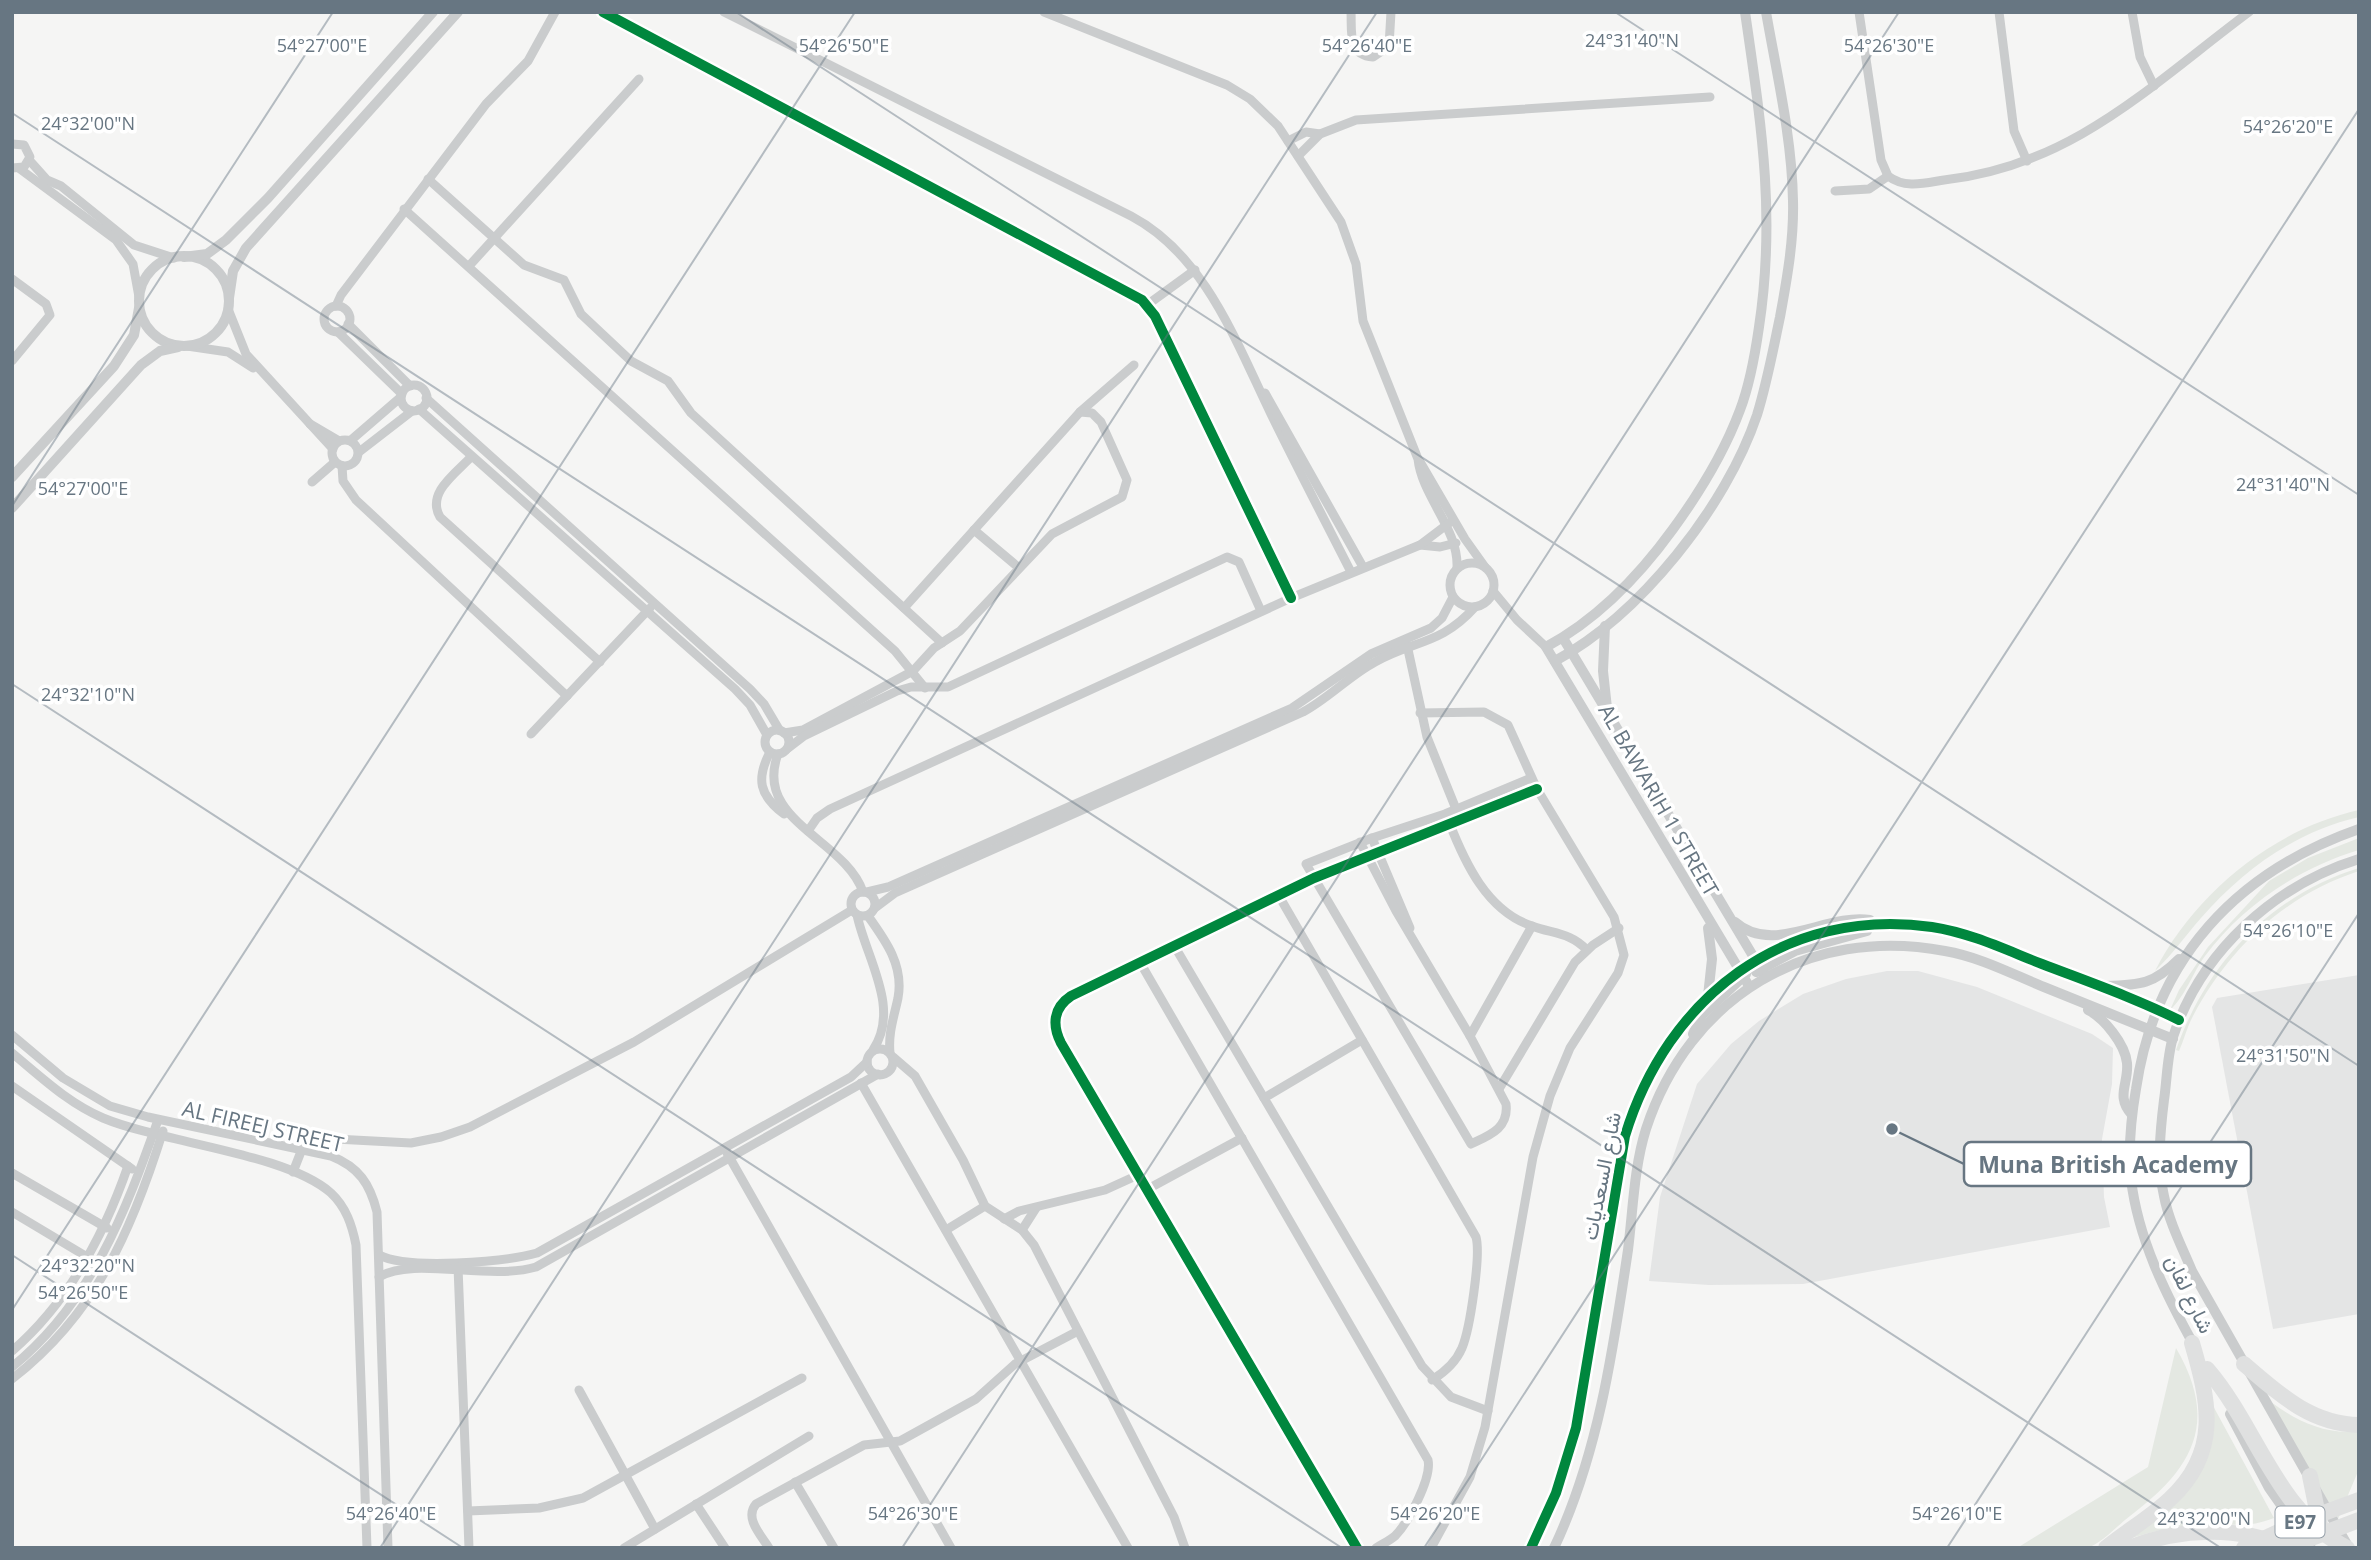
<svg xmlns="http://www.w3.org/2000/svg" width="2371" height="1560" viewBox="0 0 2371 1560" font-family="'Open Sans',Vazirmatn,sans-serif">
<rect width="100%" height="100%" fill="#f5f5f4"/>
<g fill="#e4e5e5">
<path d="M1887 971H1918L1977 987 2092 1034 2113 1048 2112 1084 2102 1139 2104 1197 2110 1227 1803 1284 1709 1285 1649 1281 1660 1197 1697 1084 1731 1044 1759 1021 1803 994 1846 979Z"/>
<path d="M2359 975V1314L2273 1329 2212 1007 2217 998Z"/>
</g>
<g fill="#e4e8e2">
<path d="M2359 810V817C2295 832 2244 869 2201 918 2185 936 2172 955 2155 971 2194 894 2273 829 2359 810Z"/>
<path d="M2359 838V850C2299 868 2243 905 2205 956 2193 972 2185 997 2170 1010L2179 990 2208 947 2269 881 2308 858Z"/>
<path d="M2359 868V871C2285 895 2229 948 2193 1016 2187 1027 2184 1040 2179 1051L2176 1050C2206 964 2271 895 2359 868Z"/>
<path d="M2176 1348C2219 1422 2194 1468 2130 1516 2118 1525 2101 1544 2087 1548 2069 1552 2036 1548 2017 1548L2148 1467Z"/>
<path d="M2271 1402C2297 1421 2325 1435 2359 1431V1469L2338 1519Z"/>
<path d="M2212 1404 2274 1518C2244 1530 2228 1522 2198 1524 2174 1526 2151 1532 2128 1539L2173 1503Z"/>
</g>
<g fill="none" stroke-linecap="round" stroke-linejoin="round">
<g stroke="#cacccd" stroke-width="9">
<path d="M603 12 1142 300 1155 316 1291 598"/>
<path d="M724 12 1131 216C1205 255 1236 342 1271 414 1297 467 1324 519 1351 572"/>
<path d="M1044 12 1227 85 1250 99 1278 126 1341 222 1356 264 1363 321 1418 459C1422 497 1459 529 1457 568"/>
<path d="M1351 12C1352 32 1347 55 1373 57L1389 46 1391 12"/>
<path d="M1859 12 1881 160 1888 176C1905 189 1925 183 1944 180 2072 166 2151 85 2249 12"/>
<path d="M1999 12 2014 131 2027 161"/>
<path d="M2132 12 2140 57 2154 86"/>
<path d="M1288 141 1306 132 1320 134"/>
<path d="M12 144 24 145 30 157 24 167 12 168"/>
<path d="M1298 156 1320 134 1356 120 1710 97"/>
<path d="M30 161 47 180 61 186 134 245 174 258"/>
<path d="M20 169 116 240 133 264 139 297"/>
<path d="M428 179 524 265 564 280 581 314 631 361 668 381 691 413 942 643"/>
<path d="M1835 191 1869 189 1888 176"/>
<path d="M404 209 895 651 925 688"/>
<path d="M469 266 639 79"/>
<path d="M12 279 46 304 50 315 12 361"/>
<path d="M1147 305 1195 270"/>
<path d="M336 306 341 295 486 104 528 61 555 12"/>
<circle cx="337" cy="319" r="13"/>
<path d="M228 309 246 354 333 449"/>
<path d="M348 324 410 386"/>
<path d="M338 332 402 394"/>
<path d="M187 346 228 352 253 368"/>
<circle cx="414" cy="398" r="13"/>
<path d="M1265 393 1363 567"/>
<path d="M426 398 750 689 764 704 780 731"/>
<path d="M419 409 735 689 750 705 767 735"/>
<path d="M310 424 339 441"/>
<circle cx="345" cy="453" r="13"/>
<path d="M350 441 401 397"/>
<path d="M359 452 412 411"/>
<path d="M471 457C456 473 426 493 440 517L600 662"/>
<path d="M1419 460 1465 539 1485 567"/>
<path d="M342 466 343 481 356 500 567 696"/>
<path d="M312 482 335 462"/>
<path d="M974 530 1018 567"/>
<path d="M1420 545 1440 547 1456 543"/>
<circle cx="1472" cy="585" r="22"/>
<path d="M1493 591 1517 620 1546 647"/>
<path d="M904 608 1080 412 1134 365"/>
<path d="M1407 645 1427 737 1456 809"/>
<path d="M1420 713 1484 712 1508 725 1537 789 1614 917 1624 955 1618 973 1570 1048 1550 1096 1533 1157 1485 1427 1470 1477 1431 1548"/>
<circle cx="777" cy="742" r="12"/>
<path d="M784 733 803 730 913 671 934 648 960 631 1052 534 1122 497 1127 480 1101 422 1092 413 1080 412"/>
<path d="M531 734 650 608"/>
<path d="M787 749 804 736 897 691 911 687H948L1227 557 1239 562 1261 611"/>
<path d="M770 752C756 779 759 795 784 814"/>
<path d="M778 754C753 821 845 839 863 892"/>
<path d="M1449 822C1465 863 1487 911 1532 926 1553 934 1570 932 1587 950"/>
<path d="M808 831 817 818 830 809 1291 598 1420 545 1453 520"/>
<path d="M1372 838 1410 928"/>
<path d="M1360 842 1396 911 1470 1036 1506 1104C1509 1128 1490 1135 1471 1144L1306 864 1372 838 1445 814 1531 778"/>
<circle cx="863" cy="904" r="12"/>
<path d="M867 892 888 887 1292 708 1371 654 1431 628 1442 618 1453 597"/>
<path d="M1279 896 1476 1237C1481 1255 1470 1329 1462 1348 1456 1362 1445 1372 1432 1380"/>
<path d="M875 908 895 893 1303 712C1329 698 1349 676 1375 662 1414 640 1441 645 1475 607"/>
<path d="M857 915C866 958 901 1008 873 1050"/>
<path d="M868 916C886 941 904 966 898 998 894 1017 888 1033 890 1053"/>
<path d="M1175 947 1422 1366 1451 1397 1488 1411"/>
<path d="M1141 964 1428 1460C1432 1478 1408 1523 1395 1536 1389 1541 1382 1544 1376 1548"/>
<path d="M12 1035 63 1078 110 1106 148 1117 331 1156C359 1167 370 1184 377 1212L388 1548"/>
<path d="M1470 1036 1532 926"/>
<circle cx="880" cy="1062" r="13"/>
<path d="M12 1053C41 1077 68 1103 103 1118 163 1143 286 1153 331 1193 346 1207 352 1225 356 1245L367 1548"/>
<path d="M893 1057 915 1076 963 1160 985 1206 1022 1230 1034 1245 1174 1517 1185 1548"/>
<path d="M861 1083 1128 1548"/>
<path d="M12 1086 132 1169"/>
<path d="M1499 1089 1575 962 1593 945 1619 928"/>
<path d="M1264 1098 1362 1040"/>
<path d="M727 1153 951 1548"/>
<path d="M293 1172 302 1149 316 1138 411 1143 441 1137 470 1127 634 1042 852 910"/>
<path d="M12 1173 107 1228"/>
<path d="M1146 1190 1242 1138"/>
<path d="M12 1212 104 1267"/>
<path d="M1004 1219 1019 1211 1105 1190 1138 1175"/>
<path d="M946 1230 985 1206"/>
<path d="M1022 1230 1036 1208"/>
<path d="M379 1255C408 1270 504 1262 537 1253L851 1077 867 1062"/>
<path d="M458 1267 469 1548"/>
<path d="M379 1277C413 1256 488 1281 536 1267L878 1074"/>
<path d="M12 1351C68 1303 104 1235 128 1166"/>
<path d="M12 1367C91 1303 125 1213 158 1120"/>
<path d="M12 1379C96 1314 132 1230 163 1131"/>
<path d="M579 1390 655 1529"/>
<path d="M795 1482 834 1548"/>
<path d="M696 1504 725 1548"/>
<path d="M468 1511 539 1508 583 1498 802 1378"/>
<path d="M624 1548 809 1436"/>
<path d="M769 1548C761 1535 744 1518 756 1504L864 1445 900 1441 976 1399 1015 1364 1078 1331"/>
<path d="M1357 1548 1061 1043C1052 1025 1053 1008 1071 996L1314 878 1537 789"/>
</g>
<g stroke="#cacccd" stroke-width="10">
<path d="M1745 12C1761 123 1776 215 1759 327 1755 355 1750 384 1740 410 1724 453 1700 492 1673 529 1639 576 1598 619 1546 647L1749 986"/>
<circle cx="184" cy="301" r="45"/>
<path d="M184 257 207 254 226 240 268 198 433 12"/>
<path d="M229 298 233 271 246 248 458 12"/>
<path d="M12 477 114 366 134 335 139 308"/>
<path d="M12 508 141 365 160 351 178 347"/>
<path d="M1605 626 1603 671 1607 708"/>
<path d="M1563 638 1765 976"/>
<path d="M1555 661C1640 615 1726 507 1757 415 1767 383 1773 350 1780 317 1787 279 1794 240 1793 201 1792 138 1777 75 1766 12"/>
<path d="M1735 922C1773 956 1826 913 1870 920"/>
<path d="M1708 928 1712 959 1708 996"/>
<path d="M1756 972 1795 951 1867 931"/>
<path d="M2106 986C2141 985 2154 984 2179 959"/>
<path d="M2088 1010C2104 1018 2125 1044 2127 1063 2129 1084 2115 1096 2132 1115"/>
<path d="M1693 1034 1702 1015 1746 974"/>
<path d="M2195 1347C2166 1295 2138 1239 2131 1179 2128 1149 2131 1118 2136 1089 2155 959 2236 872 2359 829"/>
<path d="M2230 1414 2269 1488 2311 1548"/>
<path d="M1531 1548 1556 1493 1576 1428 1625 1136C1667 998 1784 906 1932 927 1971 933 2006 950 2042 964 2089 982 2135 998 2179 1020"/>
<path d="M1554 1548C1598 1455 1613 1351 1628 1250 1633 1210 1634 1167 1646 1129 1689 997 1809 925 1945 951 1980 957 2012 974 2044 987 2087 1004 2130 1022 2173 1039"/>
<path d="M2349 1548 2192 1271C2182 1247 2169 1222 2164 1196 2157 1165 2160 1132 2164 1100 2167 1080 2167 1057 2173 1037 2201 951 2275 885 2359 859"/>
</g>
<g stroke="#dfe0e0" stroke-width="16">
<path d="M2244 1364C2278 1393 2310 1424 2359 1425"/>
<path d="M2207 1369C2258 1428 2275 1511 2347 1548"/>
<path d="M2310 1476 2320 1525"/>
<path d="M2106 1548C2127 1531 2151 1517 2170 1499 2221 1452 2209 1401 2192 1343"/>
<path d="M2129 1548C2182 1527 2238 1526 2291 1548"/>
<path d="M2244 1548 2302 1521 2359 1500"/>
<path d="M2285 1548 2359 1520"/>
</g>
<g stroke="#fff" stroke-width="15">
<g id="cycleway">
<path d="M603 12 1142 300 1155 316 1291 598"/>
<path d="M1357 1548 1061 1043C1052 1025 1053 1008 1071 996L1314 878 1537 789"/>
<path d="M1531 1548 1556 1493 1576 1428 1625 1136C1667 998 1784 906 1932 927 1971 933 2006 950 2042 964 2089 982 2135 998 2179 1020"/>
</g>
</g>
<use href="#cycleway" stroke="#00873e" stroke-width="10"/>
</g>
<path fill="none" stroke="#677682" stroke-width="2" stroke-opacity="0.45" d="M736 12 2359 1066M1615 12 2359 495M12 113 2221 1548M12 506 333 12M12 684 1342 1548M12 1255 463 1548M12 1310 855 12M380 1548 1377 12M902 1548 1899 12M1424 1548 2359 109M1947 1548 2359 913"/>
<g text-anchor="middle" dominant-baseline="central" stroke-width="7" stroke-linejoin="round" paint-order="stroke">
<rect fill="#fff" stroke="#959fa8" stroke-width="2" x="2275.5" y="1506.5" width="49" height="31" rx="5"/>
<g font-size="19" font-weight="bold" fill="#677682">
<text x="2300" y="1522">E97</text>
</g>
<g font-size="21" fill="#677682" stroke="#fff">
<text transform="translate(1659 800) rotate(60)">AL BAWARIH 1 STREET</text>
<text transform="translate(263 1126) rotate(13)">AL FIREEJ STREET</text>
<text transform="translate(1601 1176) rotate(-79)">شارع السعديات</text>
<text transform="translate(2190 1294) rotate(64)">شارع لفان</text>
</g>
</g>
<g font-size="18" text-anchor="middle" fill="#677682" stroke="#fff" stroke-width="7" stroke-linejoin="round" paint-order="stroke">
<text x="1632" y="47">24°31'40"N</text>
<text x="1367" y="52">54°26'40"E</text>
<text x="1889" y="52">54°26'30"E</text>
<text x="322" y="52">54°27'00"E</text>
<text x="844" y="52">54°26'50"E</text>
<text x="88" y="130">24°32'00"N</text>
<text x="2288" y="133">54°26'20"E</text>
<text x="2283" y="491">24°31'40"N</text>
<text x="83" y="495">54°27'00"E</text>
<text x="88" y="701">24°32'10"N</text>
<text x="2288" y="937">54°26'10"E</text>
<text x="2283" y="1062">24°31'50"N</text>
<text x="88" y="1272">24°32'20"N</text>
<text x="83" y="1299">54°26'50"E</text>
<text x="391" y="1520">54°26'40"E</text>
<text x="913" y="1520">54°26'30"E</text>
<text x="1435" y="1520">54°26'20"E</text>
<text x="1957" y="1520">54°26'10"E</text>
<text x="2204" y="1525">24°32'00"N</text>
</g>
<path fill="none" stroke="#677682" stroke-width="2.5" d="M1892 1129L1964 1164"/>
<circle fill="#677682" stroke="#fff" stroke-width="2.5" cx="1892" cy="1129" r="7"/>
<rect fill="#fff" stroke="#677682" stroke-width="2.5" x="1964" y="1142" width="287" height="44" rx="7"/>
<g font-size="23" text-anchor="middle" font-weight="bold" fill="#677682">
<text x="2108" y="1173">Muna British Academy</text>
</g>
<rect width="2371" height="1560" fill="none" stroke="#677682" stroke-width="28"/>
</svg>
